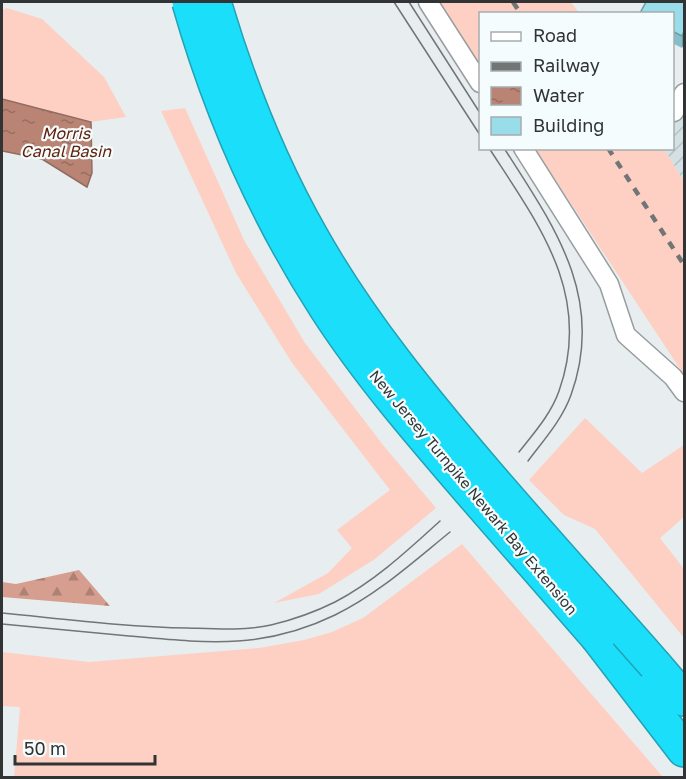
<svg xmlns="http://www.w3.org/2000/svg" width="686" height="779" viewBox="0 0 686 779" font-family="'Golos Text',sans-serif">
<defs>
<pattern id="industrial-furrows" width="10" height="10" patternUnits="userSpaceOnUse" patternTransform="scale(1.5)"><rect width="10" height="10" fill="#d3e1e4"/><path d="M-1 1l2-2M0 10L10 0M9 11l2-2" fill="none" stroke="#b6c2c4"/></pattern>
<pattern id="forest-firs" width="22" height="20" patternUnits="userSpaceOnUse" patternTransform="scale(1.5)"><rect width="22" height="20" fill="#d69e8e"/><path d="M5 1l3.5 6h-7zM16 11l3.5 6h-7z" fill="#ae8175"/></pattern>
<pattern id="water-ripples" width="26" height="14" patternUnits="userSpaceOnUse" patternTransform="scale(1.5)"><rect width="26" height="14" fill="#b98474"/><path d="M2 4q2-2 4 0t4 0M15 11q2-2 4 0t4 0" fill="none" stroke="#976d60"/></pattern>
</defs>
<rect width="100%" height="100%" fill="#e8eeef"/>
<path fill="url(#industrial-furrows)" d="M684 102V182L664 149 672 148 673 124Z"/>
<g fill="#fed0c3">
<path d="M439 2H571L579 13 480 14V65Z"/>
<path d="M7 8 42 19 104 77 126 117 91 122 2 99V10Z"/>
<path d="M185 108 244 240 305 343 383 445 436 508 375 559 319 594 274 603 328 573 352 548 337 530 390 490 292 363 236 273 161 111Z"/>
<path d="M535 149H664L684 182V375Z"/>
<path d="M585 418 642 473 684 445V517L660 538 684 569V638L595 529 564 515 529 480Z"/>
<path d="M462 544 663 777H14L20 707 2 706V652L89 662 259 648 304 640 332 632 363 618Z"/>
</g>
<path fill="url(#forest-firs)" d="M79 570 110 606 2 597V582L16 584Z"/>
<path fill="url(#water-ripples)" stroke="#906c61" stroke-width="1.5" d="M2 99 91 122 92 173 87 187 42 159 2 151Z"/>
<g fill="none" stroke-linecap="round" stroke-linejoin="round">
<g stroke="#989d9f" stroke-width="21">
<g id="street">
<path d="M428 2 480 83"/>
<path d="M674 112 684 93"/>
<path d="M523 148 609 284 626 335 673 377 684 392"/>
</g>
</g>
<g stroke="#23a2b5" stroke-width="36">
<g id="highway">
<path d="M598 638 684 750"/>
<path d="M655 665 684 699"/>
</g>
</g>
<use href="#street" stroke="#fff" stroke-width="18"/>
<use href="#highway" stroke="#1bdefb" stroke-width="33"/>
<g stroke="#727576" stroke-width="1.5">
<path d="M394 2 480 135"/>
<path d="M409 2 480 113"/>
<path d="M489 148C539 225 593 295 559 391 551 414 534 433 519 452"/>
<path d="M504 148C554 226 606 298 571 395 562 420 543 441 528 461"/>
<path d="M2 613C64 619 126 627 188 628 216 629 244 631 271 625 292 620 315 612 335 602 375 581 407 551 440 521"/>
<path d="M2 624C44 628 87 632 129 636 206 643 263 650 335 615 378 594 413 562 450 532"/>
</g>
<g stroke="#727576" stroke-width="4.5" stroke-dasharray="8 8" stroke-linecap="butt">
<path d="M513 2 521 14"/>
<path d="M608 148 684 265"/>
</g>
<g stroke="#23a2b5" stroke-width="36" stroke-linecap="butt">
<g id="highway-bridge">
<path d="M189 2C220 111 264 212 326 308 368 373 419 432 469 490 512 539 555 589 598 638"/>
<path d="M214 2C238 83 269 162 311 236 360 323 423 399 487 474 542 538 599 601 655 665"/>
</g>
</g>
<use href="#highway-bridge" stroke="#1bdefb" stroke-width="33"/>
</g>
<path fill="#84beca" d="M684 2 682 48 672 43V14Z"/>
<path fill="#6b9ba4" d="M684 31V44L682 48V36Z"/>
<path fill="#99ddeb" stroke="#6b9ba4" stroke-width="1.5" d="M646 2H684V31L682 36 672 31V14L640 13Z"/>
<g text-anchor="middle" dominant-baseline="central" stroke-width="4.5" stroke-linejoin="round" paint-order="stroke">
<g font-size="15" fill="#313334" stroke="#f5fcfd">
<text transform="translate(474 492) rotate(50)">New Jersey Turnpike Newark Bay Extension</text>
</g>
<g font-size="16" font-style="italic" fill="#62200a" stroke="#f5fcfd">
<text x="66" y="133">Morris<tspan x="66" dy="18">Canal Basin</tspan></text>
</g>
</g>
<rect width="686" height="779" fill="none" stroke="#313334" stroke-width="6"/>
<rect x="479" y="12" width="195" height="138" fill="#f5fcfd" stroke="#a7acad" stroke-width="1.5"/>
<rect x="491" y="32" width="30" height="9" fill="#ffffff" stroke="#a7acad" stroke-width="1.5"/>
<text x="533" y="42" font-size="18" fill="#313334">Road</text>
<rect x="491" y="62" width="30" height="9" fill="#727576" stroke="#a7acad" stroke-width="1.5"/>
<text x="533" y="72" font-size="18" fill="#313334">Railway</text>
<rect x="491" y="87" width="30" height="18" fill="url(#water-ripples)" stroke="#a7acad" stroke-width="1.5"/>
<text x="533" y="102" font-size="18" fill="#313334">Water</text>
<rect x="491" y="117" width="30" height="18" fill="#99ddeb" stroke="#a7acad" stroke-width="1.5"/>
<text x="533" y="132" font-size="18" fill="#313334">Building</text>
<path d="M15 755v9h140v-9" fill="none" stroke="#313334" stroke-width="3"/>
<text x="24" y="755" font-size="18" fill="#313334" stroke="#f5fcfd" stroke-width="4.5" paint-order="stroke">50 m</text>
</svg>
